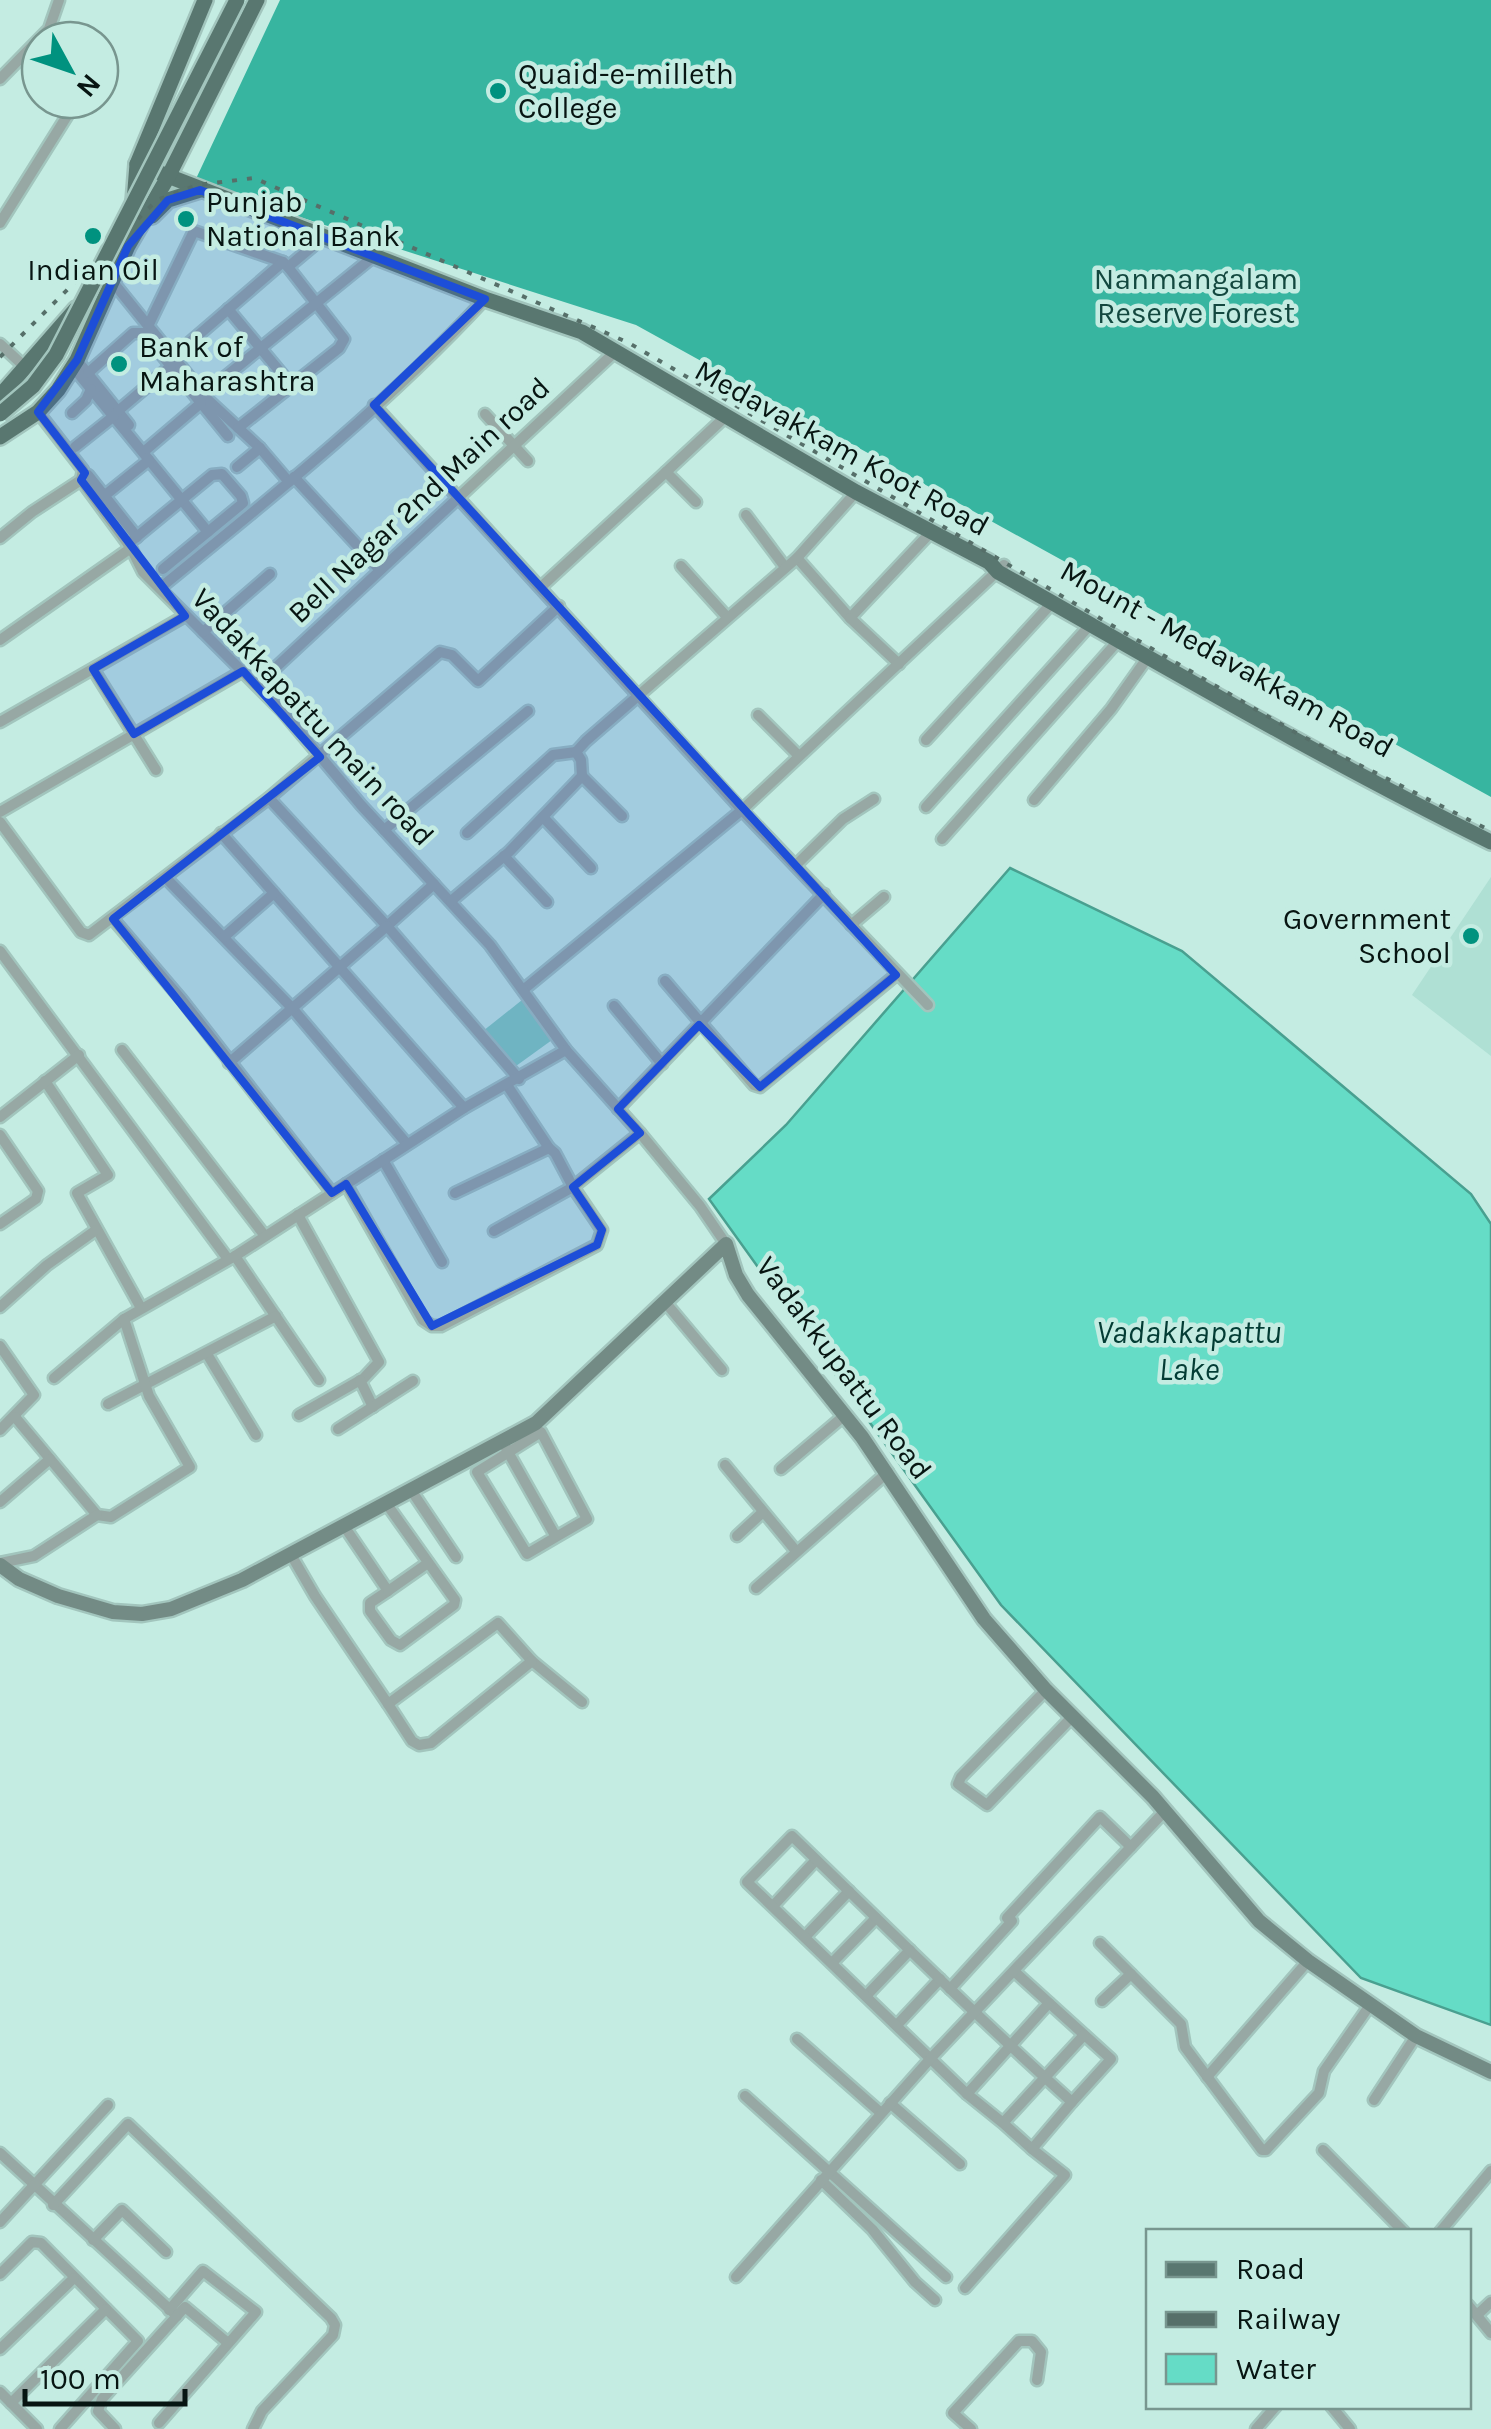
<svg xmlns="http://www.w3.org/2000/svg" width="1491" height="2429" viewBox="0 0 1491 2429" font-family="Karla,sans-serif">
<rect width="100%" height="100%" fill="#c4ece2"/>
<path fill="#afe0d4" d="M1491 877V1056L1412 995Z"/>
<path fill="#84cdbd" d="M522 1000 552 1040 516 1066 483 1031Z"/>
<path fill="#37b5a0" d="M280 0H1491V797L636 325 194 183Z"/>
<path fill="#65dcc6" stroke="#49a090" stroke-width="2.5" d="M1010 868 1182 951 1471 1194 1491 1224V2025L1361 1978 1001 1605 709 1199 786 1125Z"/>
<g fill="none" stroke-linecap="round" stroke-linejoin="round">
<g stroke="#a2c5bd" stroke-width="15">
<g id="street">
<path d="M0 79 49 29 59 0"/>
<path d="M0 223 77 100"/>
<path d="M288 267 313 246"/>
<path d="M112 281 208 400 260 448 289 482"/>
<path d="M228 309 291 385"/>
<path d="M149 324 194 231 283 262 288 267 344 339 339 348 238 428"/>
<path d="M0 344 26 368"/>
<path d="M174 356 283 262"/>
<path d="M77 360 129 425"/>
<path d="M73 367 208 532"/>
<path d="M88 373 133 333H144L228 436"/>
<path d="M204 394 373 257"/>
<path d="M374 405 742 810 523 990"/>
<path d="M118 411 171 366"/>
<path d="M38 412 83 470 81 480 131 548 143 572 282 711 361 805 490 945 566 1050 640 1133 700 1206 726 1244"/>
<path d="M72 413 86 400 91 389"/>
<path d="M485 414 528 461"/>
<path d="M75 447 114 416"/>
<path d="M147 449 201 403"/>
<path d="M237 467 260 448"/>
<path d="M666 472 724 418"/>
<path d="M88 475 137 537"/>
<path d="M294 477 379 569"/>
<path d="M104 496 149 460"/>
<path d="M746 515 785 567"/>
<path d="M0 538 32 512 81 480"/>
<path d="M128 544 212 475 222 474 241 496 243 503 163 569"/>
<path d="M797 558 850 618 931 532"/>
<path d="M681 566 727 617"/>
<path d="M541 587 666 472 696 502"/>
<path d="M160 588C272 497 387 405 485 299"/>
<path d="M850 618 899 664"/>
<path d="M203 632 270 574"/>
<path d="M0 640 131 548"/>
<path d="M93 669 156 770"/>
<path d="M257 685 616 351"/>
<path d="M758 715 799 756"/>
<path d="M0 722 185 616"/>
<path d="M926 740 1052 603"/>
<path d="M582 776 622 816"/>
<path d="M269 798 387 926 434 884"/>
<path d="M1034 800 1111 709 1148 657"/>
<path d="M926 807 1091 624"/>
<path d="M0 812 243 671"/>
<path d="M543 817 591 868"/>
<path d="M0 822 81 932 89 935 269 798 440 652 452 655 478 681 559 606"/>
<path d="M384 830 528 711"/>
<path d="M221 833 464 1108"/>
<path d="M467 833 553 755 576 752"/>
<path d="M942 839 1118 641"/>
<path d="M504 856 547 902"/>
<path d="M796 865 843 819 874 799"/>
<path d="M166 878 292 1008 407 1144"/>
<path d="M451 901 509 852 582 776 581 760 576 752 586 741 797 558 856 492"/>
<path d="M113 919 182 1000 332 1193"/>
<path d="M851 925 884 897"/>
<path d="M224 937 274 893"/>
<path d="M0 951 228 1259"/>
<path d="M665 981 754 1085 760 1087 896 975"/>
<path d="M928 1005 742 810 1004 565"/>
<path d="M614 1006 662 1064"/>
<path d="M122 1050 265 1236"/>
<path d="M229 1063 387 926 519 1079"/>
<path d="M45 1081 108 1175 77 1193 141 1308"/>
<path d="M507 1085 549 1148"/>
<path d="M618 1109 824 894"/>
<path d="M0 1117 79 1055"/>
<path d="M0 1135 38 1191 36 1199 0 1224"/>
<path d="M383 1160 442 1262"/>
<path d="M346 1184 423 1320 432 1326H441L597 1245 602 1230 573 1187 555 1153 549 1148 455 1193"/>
<path d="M298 1215 379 1362 364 1378 299 1415"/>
<path d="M494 1231 573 1187 640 1133"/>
<path d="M235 1256 319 1380"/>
<path d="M665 1302 722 1370"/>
<path d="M0 1307 47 1265 96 1230"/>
<path d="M0 1346 34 1395 0 1430"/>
<path d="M207 1354 256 1435"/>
<path d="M54 1378 124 1319 235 1256 464 1108 566 1050"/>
<path d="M360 1380 373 1407"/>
<path d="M108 1404 276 1316"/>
<path d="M15 1417 97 1515 111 1517 190 1467 149 1396 124 1319"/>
<path d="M338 1429 413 1381"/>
<path d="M502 1440 508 1452 556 1537 587 1519 541 1432 477 1472 527 1554 556 1537"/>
<path d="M725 1465 796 1551"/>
<path d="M781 1469 845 1415"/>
<path d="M411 1490 456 1557"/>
<path d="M0 1502 50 1459"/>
<path d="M344 1526 388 1591 370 1603V1611L391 1640 400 1645 454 1605 455 1600 386 1503"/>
<path d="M737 1536 763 1512"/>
<path d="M290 1553 315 1596 388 1704 498 1623 532 1661 582 1702"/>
<path d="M0 1563 34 1556 97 1515"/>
<path d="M756 1588 888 1472"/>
<path d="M388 1591 428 1563"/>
<path d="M1046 1690 961 1777 958 1784 987 1805 1072 1717"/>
<path d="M388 1704 412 1741 419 1745 431 1743 532 1661"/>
<path d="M773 1906 816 1860"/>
<path d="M805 1937 849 1891"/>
<path d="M1100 1943 1181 2024 1185 2047 1262 2150H1266L1319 2093 1324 2071 1370 2005"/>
<path d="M832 1963 876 1918"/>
<path d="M1015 1972 1111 2059 1072 2102"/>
<path d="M950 1989 1012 1921 1007 1918 1100 1817 1131 1847"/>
<path d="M866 1996 910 1950"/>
<path d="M1102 2001 1131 1974"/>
<path d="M897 2025 940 1979"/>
<path d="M797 2039 881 2113"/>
<path d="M1207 2077 1308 1961"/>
<path d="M967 2094 1049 2003"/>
<path d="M745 2096 946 2277"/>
<path d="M1374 2100 1416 2036"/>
<path d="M890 2103 960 2164"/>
<path d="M1003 2123 1032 2149 1072 2102C976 2016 884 1925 792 1836L747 1882 967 2094 1003 2123 1084 2035"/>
<path d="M1323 2150 1404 2232"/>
<path d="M0 2153 177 2316"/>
<path d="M821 2180 872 2229 915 2282 935 2300"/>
<path d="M53 2205 128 2124 331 2318 335 2325 333 2335 262 2411 253 2429"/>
<path d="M0 2222 108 2105"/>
<path d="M1440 2232 1491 2171"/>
<path d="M93 2240 122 2210 166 2252"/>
<path d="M0 2274 32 2242 41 2243 138 2341 60 2429"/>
<path d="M736 2277 931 2058 1164 1812"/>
<path d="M965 2288 1065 2175 1032 2149"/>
<path d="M1468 2305 1491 2333"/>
<path d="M1477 2315 1491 2302"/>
<path d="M0 2349 74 2278"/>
<path d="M0 2392 37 2429"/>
<path d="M11 2403 106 2309"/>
<path d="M1331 2406 1350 2429"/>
<path d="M159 2423 256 2312 203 2271 169 2310"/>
<path d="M115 2429 98 2411 102 2399 185 2307 228 2343"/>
<path d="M971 2429 953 2413 1019 2341H1032L1041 2352 1037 2380"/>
<path d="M1256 2429 1276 2406"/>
</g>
</g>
<g stroke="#a2c5bd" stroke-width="19">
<path id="secondary" d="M0 1565 19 1579 58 1596 113 1612 142 1614 171 1609 242 1580 536 1423 726 1244 736 1275 748 1295 862 1437 984 1619 1046 1690 1153 1797 1259 1921 1308 1961 1416 2036 1491 2072"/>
</g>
<g stroke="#a2c5bd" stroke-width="20">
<g id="primary">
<path d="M137 164 485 299 582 332 856 492 989 562 998 572C1161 664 1322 759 1491 842"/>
<path d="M134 202 137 164 205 0"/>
<path d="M152 216 168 200 200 190"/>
<path d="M0 396 76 309"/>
<path d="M0 437 38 412 58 390 77 360 128 246 168 177 257 0"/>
</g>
</g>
<use href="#street" stroke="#97a8a4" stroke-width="10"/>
<use href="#secondary" stroke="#738b85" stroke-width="14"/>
<use href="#primary" stroke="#597770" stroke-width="15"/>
<path stroke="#566f69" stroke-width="4" stroke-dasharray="5 10" stroke-linecap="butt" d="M0 357 157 200 198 185 254 178 629 343 1298 734 1491 831"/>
<g stroke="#a2c5bd" stroke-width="20" stroke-linecap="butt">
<path id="primary-bridge" d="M0 414 33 386 56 355 237 0"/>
</g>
<use href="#primary-bridge" stroke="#597770" stroke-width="15"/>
</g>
<path fill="#1d4ed8" fill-opacity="0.2" stroke="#1d4ed8" stroke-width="8" stroke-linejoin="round" d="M200 190 485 299 374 405 896 975 760 1087 699 1025 618 1109 640 1133 573 1187 602 1230 597 1245 432 1326 346 1184 332 1193 113 919 320 757 243 671 134 734 93 669 185 616 81 480 85 473 38 412 77 360 128 246 168 200Z"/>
<g fill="#00927f" stroke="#c4ece2" stroke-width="4">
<circle cx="498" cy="91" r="10"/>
<circle cx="186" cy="219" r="10"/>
<circle cx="93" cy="236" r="10"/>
<circle cx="119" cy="364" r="10"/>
<circle cx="1471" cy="936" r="10"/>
</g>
<g text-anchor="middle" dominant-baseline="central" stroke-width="9" stroke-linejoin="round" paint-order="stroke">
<g font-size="30" fill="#071512" stroke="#c4ece2" text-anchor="start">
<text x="518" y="74">Quaid-e-milleth<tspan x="518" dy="34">College</tspan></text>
<text x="206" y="202">Punjab<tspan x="206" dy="34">National Bank</tspan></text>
<text x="93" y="270" text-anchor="middle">Indian Oil</text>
<text x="139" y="347">Bank of<tspan x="139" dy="34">Maharashtra</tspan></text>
<text x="1451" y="919" text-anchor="end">Government<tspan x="1451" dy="34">School</tspan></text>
</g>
<g font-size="30" fill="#13483f" stroke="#c4ece2">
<text x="1196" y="279">Nanmangalam<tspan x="1196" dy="34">Reserve Forest</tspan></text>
</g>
<g font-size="30" fill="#071512" stroke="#c4ece2">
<text transform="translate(842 448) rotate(29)">Medavakkam Koot Road</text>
<text transform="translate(419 500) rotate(-43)">Bell Nagar 2nd Main road</text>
<text transform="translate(1227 659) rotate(29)">Mount - Medavakkam Road</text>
<text transform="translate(313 717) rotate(47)">Vadakkapattu main road</text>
<text transform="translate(844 1368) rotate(53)">Vadakkupattu Road</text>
</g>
<g font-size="32" font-style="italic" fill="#033c34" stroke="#c4ece2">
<text x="1189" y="1332">Vadakkapattu<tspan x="1189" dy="37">Lake</tspan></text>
</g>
</g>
<rect x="1146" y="2229" width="325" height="180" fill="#c4ece2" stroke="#78968f" stroke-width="2.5"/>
<rect x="1166" y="2262" width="50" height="15" fill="#597770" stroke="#78968f" stroke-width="2.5"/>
<text x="1236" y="2279" font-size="30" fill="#071512">Road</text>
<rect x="1166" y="2312" width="50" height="15" fill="#566f69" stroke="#78968f" stroke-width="2.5"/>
<text x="1236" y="2329" font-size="30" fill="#071512">Railway</text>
<rect x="1166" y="2354" width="50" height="30" fill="#65dcc6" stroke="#78968f" stroke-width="2.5"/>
<text x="1236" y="2379" font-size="30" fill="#071512">Water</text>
<g transform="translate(70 70) rotate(130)"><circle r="48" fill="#c4ece2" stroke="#78968f" stroke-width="2.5"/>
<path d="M0-8L18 38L0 25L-18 38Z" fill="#00927f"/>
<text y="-15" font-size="28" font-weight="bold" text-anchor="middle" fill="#071512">N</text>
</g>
<path d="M25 2389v15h160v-15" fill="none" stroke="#071512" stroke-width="5"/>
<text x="40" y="2389" font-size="30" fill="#071512" stroke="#c4ece2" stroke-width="8" paint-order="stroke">100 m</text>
</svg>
